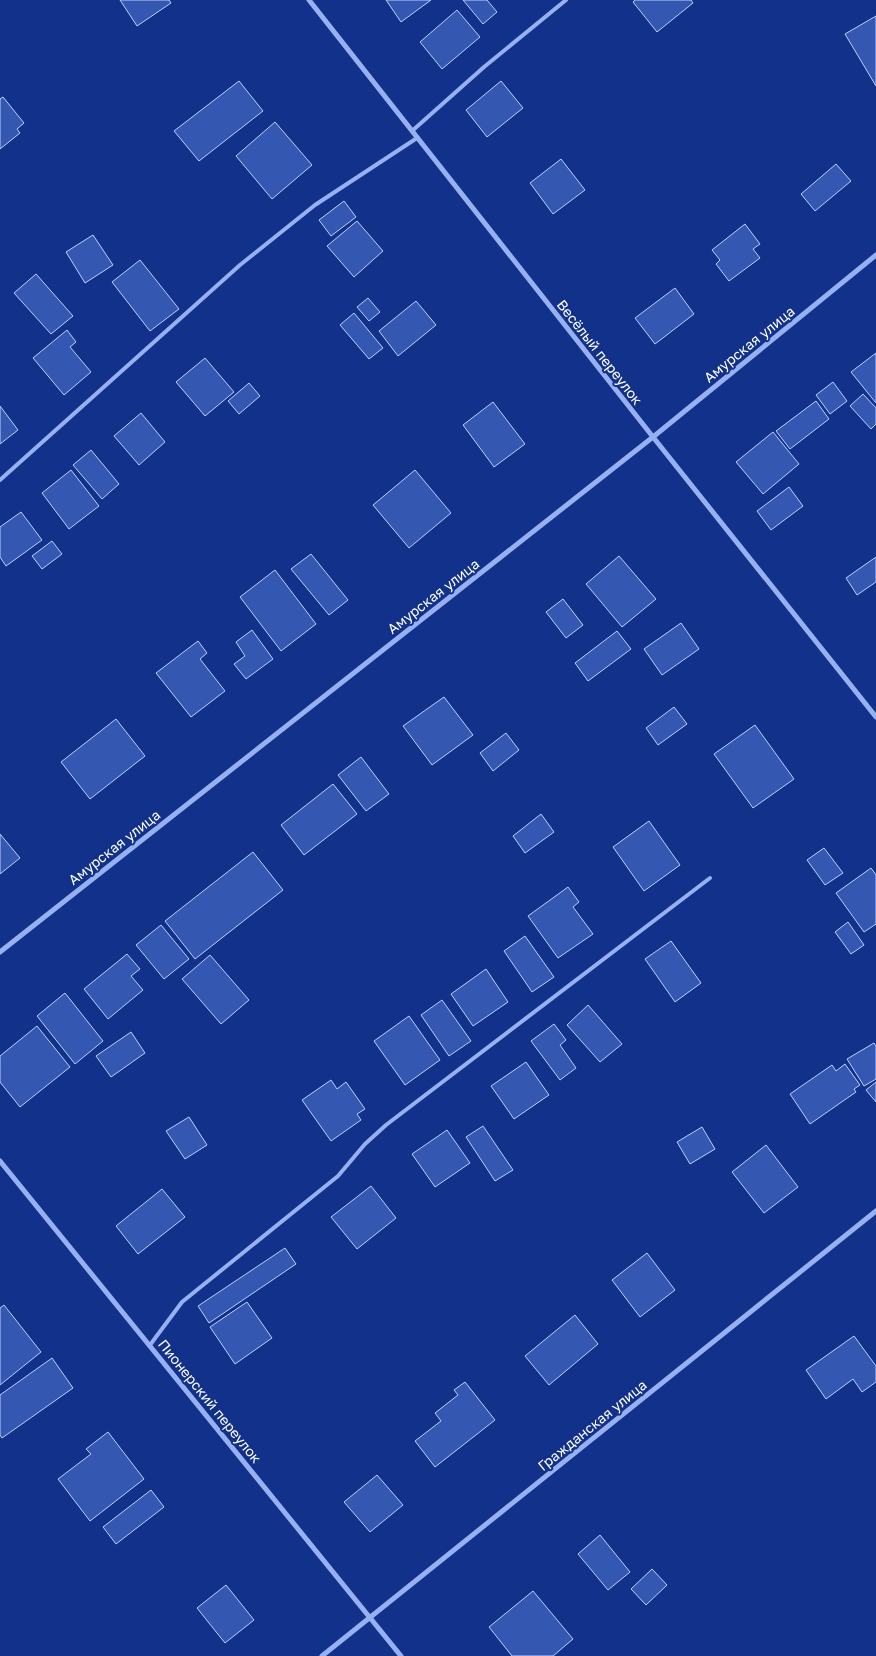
<svg xmlns="http://www.w3.org/2000/svg" width="876" height="1656" viewBox="0 0 876 1656" font-family="'Golos Text',sans-serif">
<rect width="100%" height="100%" fill="#11318a"/>
<g fill="#3457b2" stroke="#bdcffd">
<path d="M120 0H169L171 3 137 26Z"/>
<path d="M386 0H431L401 22Z"/>
<path d="M463 0H487L497 12 483 24Z"/>
<path d="M635 0H691L693 3 657 32 633 2Z"/>
<path d="M457 10 480 37 442 69 420 42Z"/>
<path d="M876 16V86L845 34Z"/>
<path d="M239 81 263 111 199 161 174 131Z"/>
<path d="M501 81 523 108 487 137 466 110Z"/>
<path d="M3 97 24 123 17 129 20 133 0 149V99Z"/>
<path d="M275 122 312 165 272 199 236 156Z"/>
<path d="M561 159 585 190 553 214 530 183Z"/>
<path d="M836 164 851 181 815 211 801 194Z"/>
<path d="M344 201 356 217 331 236 319 220Z"/>
<path d="M357 221 383 251 354 277 327 246Z"/>
<path d="M745 224 760 244 753 249 760 258 729 281 716 264 720 260 712 250Z"/>
<path d="M93 235 113 265 85 283 66 252Z"/>
<path d="M140 260 179 309 150 331 112 282Z"/>
<path d="M36 274 73 316 51 334 14 293Z"/>
<path d="M675 288 694 314 655 344 635 318Z"/>
<path d="M368 298 380 312 369 321 357 307Z"/>
<path d="M416 301 436 325 398 356 379 331Z"/>
<path d="M354 313 383 348 369 359 340 325Z"/>
<path d="M67 330 76 342 70 347 91 372 64 395 33 358Z"/>
<path d="M876 353V403L851 372Z"/>
<path d="M205 358 234 392 205 416 176 382Z"/>
<path d="M833 382 847 401 830 414 816 395Z"/>
<path d="M249 383 260 396 239 414 228 401Z"/>
<path d="M863 394 876 408V424L871 429 850 406Z"/>
<path d="M816 401 829 419 790 449 776 431Z"/>
<path d="M493 402 525 444 494 467 463 425Z"/>
<path d="M0 406 18 430 0 444Z"/>
<path d="M141 413 165 442 139 465 114 436Z"/>
<path d="M773 432 799 464 763 494 736 462Z"/>
<path d="M91 450 119 484 102 499 73 465Z"/>
<path d="M71 470 99 506 69 529 42 493Z"/>
<path d="M415 470 451 513 409 548 373 505Z"/>
<path d="M789 487 803 506 771 530 757 511Z"/>
<path d="M21 512 42 540 6 566 0 557V527Z"/>
<path d="M52 541 62 554 42 569 32 556Z"/>
<path d="M311 554 348 600 329 615 291 569Z"/>
<path d="M619 556 656 599 622 627 586 584Z"/>
<path d="M876 557V582L857 595 846 578Z"/>
<path d="M275 570 316 624 281 651 240 597Z"/>
<path d="M563 599 583 625 566 638 546 612Z"/>
<path d="M681 623 699 649 662 675 644 649Z"/>
<path d="M252 630 273 659 246 679 234 664 245 656 236 642Z"/>
<path d="M617 631 631 649 588 681 575 663Z"/>
<path d="M198 641 207 653 200 659 225 691 191 717 156 673Z"/>
<path d="M444 697 473 735 432 765 403 726Z"/>
<path d="M674 707 687 724 658 745 646 728Z"/>
<path d="M116 719 145 756 90 799 61 762Z"/>
<path d="M755 725 794 779 753 808 714 754Z"/>
<path d="M506 733 519 750 493 771 480 753Z"/>
<path d="M361 757 389 794 366 811 338 775Z"/>
<path d="M333 784 357 814 304 855 281 825Z"/>
<path d="M541 814 554 832 525 853 513 836Z"/>
<path d="M649 821 680 865 644 891 613 847Z"/>
<path d="M0 834 20 858 0 874Z"/>
<path d="M824 848 843 873 825 885 807 860Z"/>
<path d="M253 852 283 890 195 959 165 921Z"/>
<path d="M871 868 876 875V924L864 932 836 893Z"/>
<path d="M568 887 579 902 573 907 593 934 558 958 528 916Z"/>
<path d="M848 922 864 945 851 954 835 932Z"/>
<path d="M161 925 189 959 164 979 136 945Z"/>
<path d="M525 936 554 977 532 992 504 951Z"/>
<path d="M671 941 701 983 675 1002 645 959Z"/>
<path d="M127 954 140 969 131 976 143 990 108 1019 84 989Z"/>
<path d="M210 955 249 1000 221 1024 182 979Z"/>
<path d="M486 969 508 1002 473 1026 451 994Z"/>
<path d="M65 993 103 1041 75 1064 37 1016Z"/>
<path d="M442 1000 471 1041 449 1056 421 1015Z"/>
<path d="M588 1005 622 1044 600 1062 567 1025Z"/>
<path d="M409 1016 440 1060 405 1085 374 1041Z"/>
<path d="M554 1024 566 1040 560 1045 576 1068 560 1080 531 1041Z"/>
<path d="M37 1026 70 1067 20 1107 0 1082V1056Z"/>
<path d="M131 1032 145 1053 111 1077 96 1056Z"/>
<path d="M874 1043 876 1046V1079L864 1086 847 1059Z"/>
<path d="M526 1062 549 1095 514 1119 491 1086Z"/>
<path d="M845 1064 860 1085 854 1089 856 1092 810 1124 790 1094 832 1065 836 1071Z"/>
<path d="M331 1080 337 1089 346 1082 365 1109 357 1114 361 1120 331 1141 302 1100Z"/>
<path d="M876 1082V1102L866 1090Z"/>
<path d="M189 1117 207 1145 185 1159 166 1131Z"/>
<path d="M483 1126 513 1170 495 1181 466 1137Z"/>
<path d="M702 1127 715 1149 690 1164 677 1142Z"/>
<path d="M447 1130 470 1163 435 1187 412 1154Z"/>
<path d="M766 1145 798 1187 764 1213 732 1172Z"/>
<path d="M371 1186 396 1218 357 1249 331 1217Z"/>
<path d="M162 1189 185 1217 138 1254 116 1226Z"/>
<path d="M285 1248 296 1264 209 1323 198 1306Z"/>
<path d="M647 1253 675 1290 640 1317 612 1280Z"/>
<path d="M247 1302 272 1338 235 1364 210 1327Z"/>
<path d="M4 1305 41 1352 0 1385V1308Z"/>
<path d="M575 1315 598 1344 549 1385 525 1356Z"/>
<path d="M854 1336 876 1366V1382L862 1392 853 1379 826 1399 806 1370Z"/>
<path d="M52 1358 73 1388 2 1438 0 1435V1395Z"/>
<path d="M465 1382 495 1420 435 1467 415 1441 441 1421 435 1413 458 1395 454 1390Z"/>
<path d="M108 1432 144 1479 90 1521 58 1479 91 1454 86 1449Z"/>
<path d="M377 1475 403 1505 370 1532 344 1502Z"/>
<path d="M151 1490 164 1507 116 1544 103 1527Z"/>
<path d="M600 1535 630 1572 608 1590 578 1554Z"/>
<path d="M652 1569 667 1585 646 1605 631 1589Z"/>
<path d="M226 1585 254 1620 225 1643 197 1608Z"/>
<path d="M533 1591 573 1639 553 1656H512L489 1627Z"/>
</g>
<g fill="none" stroke-linecap="round" stroke-linejoin="round">
<g stroke="#97b0f1" stroke-width="4">
<path d="M412 131 484 67 566 0"/>
<path d="M0 480 240 265 315 205 417 138"/>
<path d="M150 1345 182 1302 338 1176 365 1144 386 1125 710 878"/>
</g>
<g stroke="#97b0f1" stroke-width="5">
<path d="M309 0 653 437 876 717"/>
<path d="M0 952 653 437 876 255"/>
<path d="M0 1161 401 1656"/>
<path d="M322 1656 876 1211"/>
</g>
</g>
<g text-anchor="middle" dominant-baseline="central" stroke-width="4" stroke-linejoin="round" paint-order="stroke">
<g font-size="14" fill="#fff" stroke="#11318a">
<text transform="translate(749 344) rotate(-39)">Амурская улица</text>
<text transform="translate(600 352) rotate(52)">Весёлый переулок</text>
<text transform="translate(433 596) rotate(-38)">Амурская улица</text>
<text transform="translate(114 847) rotate(-38)">Амурская улица</text>
<text transform="translate(210 1401) rotate(51)">Пионерский переулок</text>
<text transform="translate(592 1425) rotate(-39)">Гражданская улица</text>
</g>
</g>
</svg>
